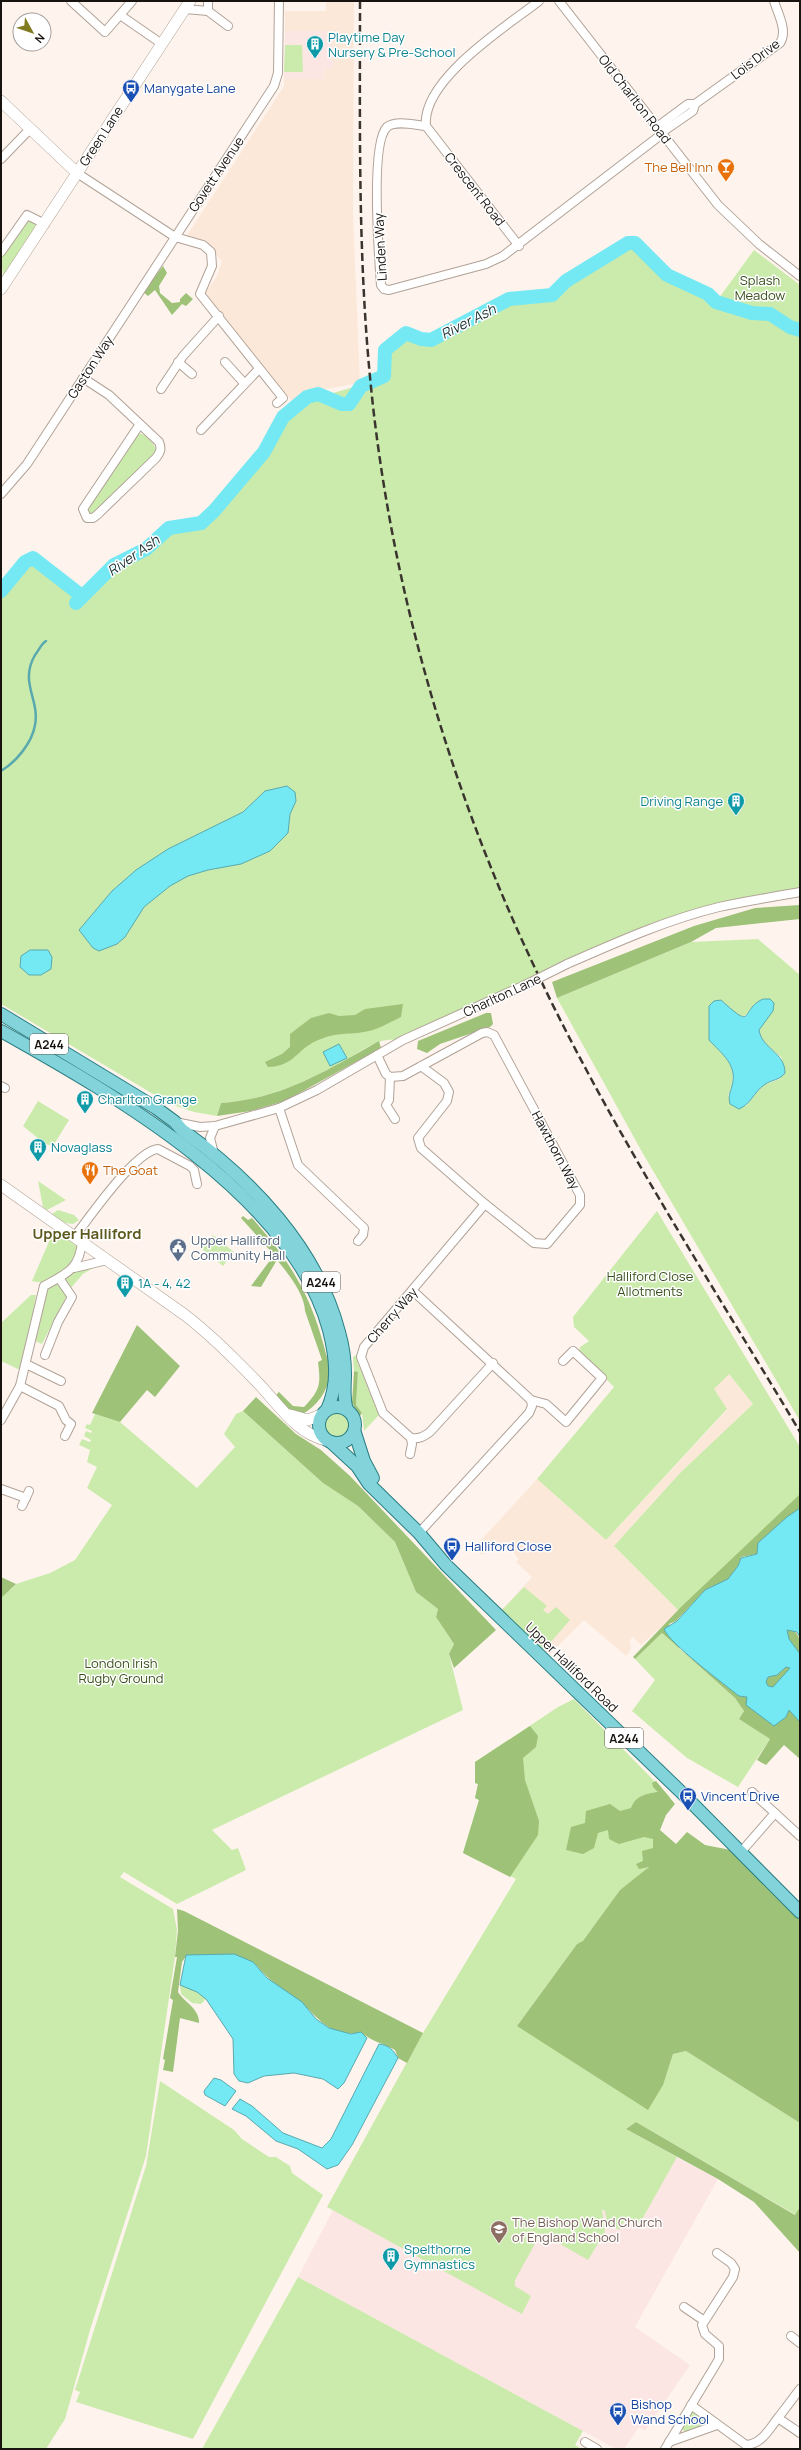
<svg xmlns="http://www.w3.org/2000/svg" width="801" height="2450" viewBox="0 0 801 2450" font-family="Manrope,sans-serif">
<rect width="100%" height="100%" fill="#fef4ed"/>
<g fill="#fce8d9">
<path d="M326 1H354L353 215 360 383 315 391 295 405 205 294 217 276 222 261 201 240 186 237 284 86V79H323L326 31H285V11H326Z"/>
<path d="M728 1373 753 1404 680 1473 614 1546 679 1611 641 1645 633 1637 630 1640 631 1649 626 1656 584 1620 549 1655 542 1652 499 1613 532 1577 516 1562 519 1559 505 1544 502 1547 496 1541 482 1555 474 1548 537 1479 606 1540 727 1410 714 1389Z"/>
</g>
<g fill="#fce6e4">
<path d="M285 31H326V36H333V69H323V79H284Z"/>
<path d="M427 2028 718 2179 635 2327 690 2365 645 2431 639 2427 624 2449H616L298 2277 333 2210 327 2207Z"/>
</g>
<g fill="#cbebac" fill-rule="evenodd">
<path d="M285 45H302L303 72H284Z"/>
<path d="M28 221 34 222 36 228 6 275 3 276 1 257 23 224Z"/>
<path d="M628 243H635L667 275 708 294 716 302 754 250 800 285V892L762 899 652 928 403 1040C396 1040 386 1039 379 1042 362 1048 347 1061 331 1068 296 1086 260 1101 221 1103L217 1116 194 1112 170 1104 1 1004V591L25 562 33 558 81 598 114 565 146 549 169 528 176 526 184 529 203 526 224 504 227 496 264 452 283 417 292 405 364 384 384 376 385 350 406 333 421 339 431 340 509 299 552 295 566 281Z"/>
<path d="M138 433C146 433 156 446 157 453L90 516 87 511 88 506Z"/>
<path d="M758 939 800 975V1421L642 1152 557 998 691 942ZM721 1000C740 1017 740 1025 758 1002L773 1011 759 1030 762 1041 782 1058 780 1079 763 1085 746 1106 728 1096C740 1067 728 1060 709 1040V1006Z"/>
<path d="M38 1101 69 1120 53 1146 45 1144 23 1126Z"/>
<path d="M38 1181 66 1200 47 1210 43 1207Z"/>
<path d="M58 1210 74 1215 79 1220 73 1224 65 1223 52 1214Z"/>
<path d="M657 1211 800 1447V1494L679 1611 614 1546 680 1473 753 1404 729 1374 714 1389 727 1409 606 1540 537 1479 614 1387 579 1352 580 1347 589 1341 574 1327 573 1317Z"/>
<path d="M54 1230 78 1247C78 1266 50 1287 32 1281Z"/>
<path d="M213 1235 234 1252 223 1266 202 1249Z"/>
<path d="M92 1265 93 1268 83 1274 70 1289 65 1278 71 1272Z"/>
<path d="M55 1283 66 1292 67 1295 42 1344 35 1341C39 1323 39 1293 55 1283Z"/>
<path d="M31 1295H36L25 1357 20 1370 1 1361V1323Z"/>
<path d="M358 1354V1363L379 1415 364 1431 362 1413 356 1405 358 1372 354 1371 353 1357Z"/>
<circle cx="337" cy="1425" r="15"/>
<path d="M243 1411 323 1483 358 1506 395 1542 416 1592 438 1609 436 1617 454 1644 449 1654 463 1710 212 1830 232 1850 238 1848 246 1870 177 1904 124 1872 120 1877 173 1909 177 1930 175 1957 146 2156 90 2330 65 2419 46 2449H1V1586L10 1590 16 1584 50 1573 75 1560 112 1505 87 1488 97 1467 87 1462 90 1450 79 1445 82 1439 90 1442 91 1440 84 1436 86 1431 91 1433 92 1431 85 1428 87 1424 90 1425 95 1414 120 1422 197 1488 235 1447 224 1434 236 1414Z"/>
<path d="M524 1587 547 1606 543 1610 548 1614 556 1607 570 1620 542 1652 499 1613Z"/>
<path d="M662 1633 735 1698 744 1711 739 1719 770 1739 738 1787 687 1758 632 1711 655 1680 635 1659Z"/>
<path d="M574 1699 670 1797 659 1807 653 1848 647 1870 620 1890 583 1942 577 1944 517 2026 664 2081 673 2054 686 2051 800 2123V2207L796 2215 636 2122 626 2129 677 2157 640 2223 627 2217 619 2230 607 2222 605 2211 602 2209 605 2232 588 2260 541 2233 515 2280V2286L531 2296 522 2314 327 2207 423 2033 516 1879 463 1853 479 1800 475 1798 478 1784 475 1783V1762L558 1707Z"/>
<path d="M180 1985 197 1992 206 1999 201 2004 192 2003 181 1994Z"/>
<path d="M160 2081 234 2130 242 2139 269 2157H276L290 2166 292 2173 323 2195 193 2439 76 2402 80 2392 75 2390 146 2166Z"/>
<path d="M298 2277 583 2431 575 2445 582 2449H202Z"/>
<path d="M691 2411 706 2422 705 2425 685 2432 681 2428Z"/>
</g>
<g fill="#9dc278">
<path d="M163 266 167 273 159 286 160 293 172 303 180 302V299L186 293 193 299 186 306 182 304 172 315 155 290 148 296 143 292Z"/>
<path d="M800 905V919L716 928 691 942 557 998 552 982 694 926 755 908Z"/>
<path d="M403 1004 401 1017C389 1023 377 1030 364 1032 345 1035 336 1032 316 1041 296 1050 295 1066 268 1067L265 1062 282 1054 290 1047V1034L311 1018 329 1013 339 1016 355 1015 365 1009Z"/>
<path d="M486 1013H491L493 1024 490 1027 440 1044 427 1053 417 1049 418 1041Z"/>
<path d="M379 1041 381 1048 285 1101 251 1111 217 1116 221 1103C279 1100 330 1069 379 1041Z"/>
<path d="M243 1216 248 1220 252 1218C290 1261 311 1295 325 1350 327 1359 331 1365 330 1374 327 1393 317 1406 301 1415L289 1411 275 1396 279 1392 293 1406 304 1407C320 1390 321 1385 318 1362L322 1360 305 1311C305 1295 288 1273 277 1260L261 1287 251 1286 274 1255 241 1218Z"/>
<path d="M137 1325 180 1366 155 1397 147 1390 120 1422 92 1413Z"/>
<path d="M354 1371 358 1372 356 1405 362 1413 360 1416 352 1403Z"/>
<path d="M256 1397 296 1434 321 1450 350 1476 496 1630 454 1668 449 1654 454 1644 436 1617 438 1609 416 1592 395 1542 358 1506 323 1483 243 1411Z"/>
<path d="M800 1494V1508L787 1517 758 1543 757 1554 741 1557 738 1566 728 1579 705 1590 676 1621 669 1624 680 1649 739 1696 747 1697 786 1717 789 1710 800 1722V1759L784 1745 766 1765 757 1760 770 1739 739 1719 744 1711 735 1698 662 1633 635 1659 633 1657 681 1607Z"/>
<path d="M1 1577 16 1584 1 1598Z"/>
<path d="M787 1630C801 1629 800 1643 800 1654L789 1639Z"/>
<path d="M786 1667 791 1668 773 1687 768 1686 765 1682 768 1677 777 1675Z"/>
<path d="M530 1726 538 1736 536 1747 523 1758 525 1780 539 1821 538 1835 510 1877 463 1853 479 1800 475 1798 478 1784 475 1783V1762Z"/>
<path d="M656 1781 675 1804 666 1815 660 1830 676 1844 687 1832 705 1845 741 1852 800 1912V2123L686 2051 673 2054 663 2085 648 2110 517 2026 577 1944 583 1941 620 1890 649 1867 639 1869 636 1864 643 1861 642 1851 653 1848V1839L644 1837 619 1844 609 1839 608 1830 598 1833 594 1848 583 1854 566 1850 571 1827 585 1823 586 1811 610 1804 620 1811 631 1808C636 1795 646 1794 658 1792L653 1787 652 1783Z"/>
<path d="M177 1909 184 1911 423 2033 407 2063 398 2058 395 2050C383 2043 372 2042 361 2032 333 2039 320 2020 302 2003 297 1998 290 1995 284 1991 272 1982 263 1973 253 1962L186 1956 182 1962 178 1992C184 2002 200 2009 199 2023L180 2018 173 2072 163 2070 165 2060 163 2059 173 2000 170 1998 177 1957H175L178 1931Z"/>
<path d="M636 2122 795 2215 800 2207V2253L754 2202 718 2179 626 2129Z"/>
</g>
<g fill="#74e9f3" stroke="#59a9af" fill-rule="evenodd">
<path d="M287 786 295 792 296 801 290 814 288 833 270 851 241 864 208 870 188 876 170 886 144 907 125 937 117 944 99 951 93 948 79 930 112 891 136 870 168 849 243 812 265 791Z"/>
<path d="M30 950H48L52 957 51 969 41 975H29L20 967 21 956Z"/>
<path d="M763 999H770L774 1003 773 1011 759 1030C762 1049 785 1052 785 1073 779 1081 772 1079 764 1085 754 1092 751 1104 739 1109L730 1104C728 1095 730 1094 732 1086 738 1065 722 1054 709 1040V1006L714 1001 721 1000C756 1032 739 1010 763 999Z"/>
<path d="M339 1044 347 1058 330 1066 323 1052Z"/>
<path d="M800 1508V1637L797 1632 787 1630 789 1639 800 1654V1722L789 1710 786 1717 774 1726 746 1705 747 1697 739 1696C724 1684 669 1643 664 1629L677 1621 705 1590 728 1579 738 1566 741 1558 757 1554 758 1543 787 1517ZM786 1667 790 1668 773 1687 768 1686 766 1682 768 1677 777 1675Z"/>
<path d="M234 1954 253 1962 267 1978 302 2002 316 2019 329 2028 351 2034 361 2032 367 2038 344 2083 338 2089 323 2079 294 2073 264 2076 248 2083 239 2081 234 2074 233 2039 206 1999 197 1992 180 1985 186 1955Z"/>
<path d="M379 2044C389 2045 393 2050 398 2058L352 2145 338 2165 327 2169 298 2149 276 2141 246 2116 232 2109 240 2099 252 2106 283 2133 322 2148 331 2139Z"/>
<path d="M214 2078 221 2080 236 2091 225 2106 205 2095 204 2091Z"/>
</g>
<g fill="none" stroke-linecap="round" stroke-linejoin="round">
<path stroke="#59a9af" stroke-width="2.5" d="M1 771C16 762 32 743 35 725 40 699 19 683 35 655 39 650 41 644 46 641"/>
<g stroke="#74e9f3" stroke-width="14">
<path d="M1 591 25 562 33 558 78 593 81 598"/>
<path d="M76 603 114 565 146 549 169 528 201 523 214 511 264 452 283 417 307 397 318 394 342 404H349L361 386 384 376 385 350 406 333 421 339 431 340 509 299 552 295 566 281 628 243H635L667 275 708 294 716 302 752 313 770 314 790 327 800 330"/>
</g>
<g stroke="#b1a297" stroke-width="10">
<g id="street">
<path d="M71 1 105 32 132 1"/>
<path d="M559 1 718 205 759 244 800 276"/>
<path d="M185 9 208 11V1"/>
<path d="M208 11 228 26"/>
<path d="M120 15 162 44"/>
<path d="M426 126C415 125 396 120 387 127 370 143 379 258 381 285L384 289 389 290 486 264 503 256 662 134"/>
<path d="M657 127 688 104H695"/>
<path d="M661 133 693 111 695 104 780 43C788 31 778 14 774 1"/>
<path d="M1 159 30 129"/>
<path d="M77 173 175 237 203 245 211 252 212 266 200 294 283 398 277 403"/>
<path d="M519 246 426 126C421 80 507 26 539 1"/>
<path d="M1 252 27 215 45 224"/>
<path d="M178 362 192 374"/>
<path d="M225 362 244 383"/>
<path d="M83 378 109 395 159 442C162 449 160 453 156 458L97 515 93 518H87L83 509 140 424"/>
<path d="M161 389 183 356 219 316"/>
<path d="M201 430 258 370"/>
<path d="M1 494 27 464 274 86 278 73 279 1"/>
<path d="M567 964C617 942 666 920 719 907 746 901 773 897 800 892"/>
<path d="M377 1055 386 1074 390 1077 403 1076 482 1033 487 1032 494 1035 580 1195V1205L547 1244 534 1243 485 1204 421 1148 418 1138 447 1101 449 1092 444 1083 421 1066"/>
<path d="M390 1077 389 1100 386 1105 395 1119"/>
<path d="M1 1086 5 1088"/>
<path d="M279 1108 298 1165 364 1228 363 1235 358 1241"/>
<path d="M175 1122 200 1127 215 1126 279 1108 317 1090 403 1040 525 985"/>
<path d="M214 1154 210 1138 215 1126"/>
<path d="M485 1204 364 1347 361 1357 383 1413 411 1438C419 1439 423 1437 430 1432L493 1363"/>
<path d="M75 1236C90 1217 135 1151 158 1149L190 1166 194 1170 197 1184"/>
<path d="M74 1268 107 1260"/>
<path d="M413 1291 531 1400 532 1406 529 1413 419 1533"/>
<path d="M45 1355 58 1322 72 1297 59 1278"/>
<path d="M26 1364 61 1381"/>
<path d="M20 1386 59 1406 66 1420 71 1424 65 1436"/>
<path d="M531 1400 546 1404 566 1422 602 1378 573 1351 563 1361"/>
<path d="M1 1420 20 1386 44 1286C66 1274 80 1269 82 1241"/>
<path d="M410 1454 412 1444 411 1438"/>
<path d="M1 1489 26 1498"/>
<path d="M22 1506 29 1491"/>
<path d="M752 1792 800 1836"/>
<path d="M741 1852 775 1813"/>
<path d="M684 2307 703 2320"/>
<path d="M791 2336 800 2343"/>
<path d="M691 2405 746 2445C762 2444 769 2429 778 2418L800 2433"/>
<path d="M778 2418 800 2389"/>
<path d="M585 2442 597 2449"/>
<path d="M669 2442 717 2425"/>
<path d="M665 2449 719 2359V2346L705 2334 702 2325 733 2277 735 2269 731 2263 717 2253"/>
</g>
</g>
<g stroke="#b1a297" stroke-width="12">
<g id="secondary">
<path d="M1 101 77 173"/>
<path d="M1 289 190 1"/>
<path d="M1 1185 185 1315C211 1335 234 1358 257 1382 277 1402 296 1434 326 1440"/>
<path d="M290 1415 308 1420 323 1414"/>
</g>
</g>
<g stroke="#297e83" stroke-width="14">
<g id="primary">
<path d="M1 1014 156 1108 175 1122 182 1130C252 1180 317 1248 339 1332 343 1346 345 1360 345 1374 345 1387 343 1398 347 1410"/>
<path d="M1 1031C115 1095 293 1196 329 1330 336 1358 339 1383 327 1410"/>
<circle cx="337" cy="1425" r="18"/>
<path d="M355 1433 364 1461 373 1478"/>
<path d="M331 1442 357 1466 369 1484 419 1533 446 1565 681 1792 800 1912"/>
</g>
</g>
<use href="#street" stroke="#fff" stroke-width="8"/>
<use href="#secondary" stroke="#fff" stroke-width="11"/>
<use href="#primary" stroke="#83d4da" stroke-width="12"/>
<path stroke="#3a342f" stroke-width="2.5" stroke-dasharray="8 4" stroke-linecap="butt" d="M360 1C360 126 358 252 370 377 389 579 447 782 534 966 610 1128 709 1279 800 1432"/>
<g stroke="#b1a297" stroke-width="10" stroke-linecap="butt">
<path id="street-bridge" d="M525 985 567 964"/>
</g>
<use href="#street-bridge" stroke="#fff" stroke-width="8"/>
</g>
<defs>
<g id="building-pin" transform="scale(0.9)"><path d="M0 17L-7.5 6A9.5 9.5 0 1 1 7.5 6Z" fill="#0f9aa8" stroke="#fff"/><path d="M-4-6H4V6H1V3H-1V6H-4ZM-2.5-4.3h1.7v1.8h-1.7ZM.8-4.3h1.7v1.8H.8ZM-2.5-1h1.7V.8h-1.7ZM.8-1h1.7V.8H.8Z" fill="#fff"/></g>
<g id="bus-pin" transform="scale(0.9)"><path d="M0 17L-7.5 6A9.5 9.5 0 1 1 7.5 6Z" fill="#1a4fb4" stroke="#fff"/><path d="M-5-6H5V4H4V6H2V4H-2V6H-4V4H-5ZM-3.5-4V0h7V-4ZM-3.5 1.2v1.5H-2V1.2ZM2 1.2v1.5H3.5V1.2Z" fill="#fff"/></g>
<g id="bar-pin" transform="scale(0.9)"><path d="M0 17L-7.5 6A9.5 9.5 0 1 1 7.5 6Z" fill="#e8710a" stroke="#fff"/><path d="M-6-5H6L.8 .8V4.5H3.5V6h-7V4.5H-.8V.8Z" fill="#fff"/></g>
<g id="restaurant-pin" transform="scale(0.9)"><path d="M0 17L-7.5 6A9.5 9.5 0 1 1 7.5 6Z" fill="#e8710a" stroke="#fff"/><path d="M-5-6h1v4h1v-4h1v4h1v-4h1v5L-1.5 .5V6h-2V.5L-5-1ZM5-6V6H3V1.5H1.5Q1.5-4 5-6Z" fill="#fff"/></g>
<g id="civic-pin" transform="scale(0.9)"><path d="M0 17L-7.5 6A9.5 9.5 0 1 1 7.5 6Z" fill="#5c6f8a" stroke="#fff"/><path d="M-.6-6.5H3V-4.5H.6V-3L4-1V1h2V6H-6V1h2V-1L-.6-3ZM-1.2 2.5V6h2.4V2.5Z" fill="#fff"/></g>
<g id="school-pin" transform="scale(0.9)"><path d="M0 17L-7.5 6A9.5 9.5 0 1 1 7.5 6Z" fill="#8d6e63" stroke="#fff"/><path d="M0-5L7-2L0 1L-7-2ZM-4 1L0 2.5L4 1V4Q0 6-4 4Z" fill="#fff"/></g>
</defs>
<g fill-rule="evenodd">
<use href="#building-pin" x="315" y="44"/>
<use href="#bus-pin" x="131" y="88"/>
<use href="#bar-pin" x="726" y="167"/>
<use href="#building-pin" x="736" y="801"/>
<use href="#building-pin" x="85" y="1099"/>
<use href="#building-pin" x="38" y="1147"/>
<use href="#restaurant-pin" x="90" y="1170"/>
<use href="#civic-pin" x="178" y="1247"/>
<use href="#building-pin" x="125" y="1283"/>
<use href="#bus-pin" x="452" y="1546"/>
<use href="#bus-pin" x="688" y="1796"/>
<use href="#school-pin" x="499" y="2229"/>
<use href="#building-pin" x="391" y="2256"/>
<use href="#bus-pin" x="618" y="2411"/>
</g>
<g text-anchor="middle" dominant-baseline="central" stroke-width="3" stroke-linejoin="round" paint-order="stroke">
<g fill="#fff" stroke="#5e5a57" stroke-width="1">
<rect x="30" y="1034" width="38" height="20" rx="3"/>
<rect x="302" y="1272" width="38" height="20" rx="3"/>
<rect x="605" y="1728" width="38" height="20" rx="3"/>
</g>
<g font-size="12" font-weight="bold" fill="#19130f">
<text x="49" y="1044">A244</text>
<text x="321" y="1282">A244</text>
<text x="624" y="1738">A244</text>
</g>
<g font-size="13" fill="#0d838f" stroke="#fff" text-anchor="start">
<text x="328" y="37">Playtime Day<tspan x="328" dy="15">Nursery &amp; Pre-School</tspan></text>
<text x="723" y="801" text-anchor="end">Driving Range</text>
<text x="98" y="1099">Charlton Grange</text>
<text x="51" y="1147">Novaglass</text>
<text x="138" y="1283">1A - 4, 42</text>
<text x="404" y="2249">Spelthorne<tspan x="404" dy="15">Gymnastics</tspan></text>
</g>
<g font-size="13" fill="#19130f" stroke="#fff">
<text transform="translate(755 59) rotate(-37)">Lois Drive</text>
<text transform="translate(635 99) rotate(52)">Old Charlton Road</text>
<text transform="translate(101 136) rotate(-57)">Green Lane</text>
<text transform="translate(216 174) rotate(-56)">Govett Avenue</text>
<text transform="translate(475 189) rotate(52)">Crescent Road</text>
<text transform="translate(380 247) rotate(-93)">Linden Way</text>
<text transform="translate(90 367) rotate(-57)">Gaston Way</text>
<text transform="translate(502 995) rotate(-25)">Charlton Lane</text>
<text transform="translate(556 1150) rotate(62)">Hawthorn Way</text>
<text transform="translate(392 1315) rotate(-49)">Cherry Way</text>
<text transform="translate(572 1667) rotate(44)">Upper Halliford Road</text>
</g>
<g font-size="13" fill="#164399" stroke="#fff" text-anchor="start">
<text x="144" y="88">Manygate Lane</text>
<text x="465" y="1546">Halliford Close</text>
<text x="701" y="1796">Vincent Drive</text>
<text x="631" y="2404">Bishop<tspan x="631" dy="15">Wand School</tspan></text>
</g>
<g font-size="13" fill="#c56008" stroke="#fff" text-anchor="end">
<text x="713" y="167">The Bell Inn</text>
<text x="103" y="1170" text-anchor="start">The Goat</text>
</g>
<g font-size="13" fill="#384f1b" stroke="#fff">
<text x="760" y="280">Splash<tspan x="760" dy="15">Meadow</tspan></text>
<text x="650" y="1276">Halliford Close<tspan x="650" dy="15">Allotments</tspan></text>
<text x="121" y="1663">London Irish<tspan x="121" dy="15">Rugby Ground</tspan></text>
</g>
<g font-size="13" fill="#4e5e75" stroke="#fff" text-anchor="start">
<text x="191" y="1240">Upper Halliford<tspan x="191" dy="15">Community Hall</tspan></text>
</g>
<g font-size="13" fill="#785e54" stroke="#fff" text-anchor="start">
<text x="512" y="2222">The Bishop Wand Church<tspan x="512" dy="15">of England School</tspan></text>
</g>
<g font-size="14" font-style="italic" fill="#1b3032" stroke="#fff">
<text transform="translate(468 321) rotate(-27)">River Ash</text>
<text transform="translate(133 555) rotate(-35)">River Ash</text>
</g>
<g font-size="15" font-weight="bold" fill="#5d591e" stroke="#fff">
<text x="87" y="1233">Upper Halliford</text>
</g>
</g>
<rect width="801" height="2450" fill="none" stroke="#19130f" stroke-width="4"/>
<g transform="translate(32 32) rotate(130)"><circle r="19" fill="#ffffff" stroke="#a3a19f"/>
<path d="M0-3L7 15L0 10L-7 15Z" fill="#807a20"/>
<text y="-6" font-size="11" font-weight="bold" text-anchor="middle" fill="#19130f">N</text>
</g>
</svg>
